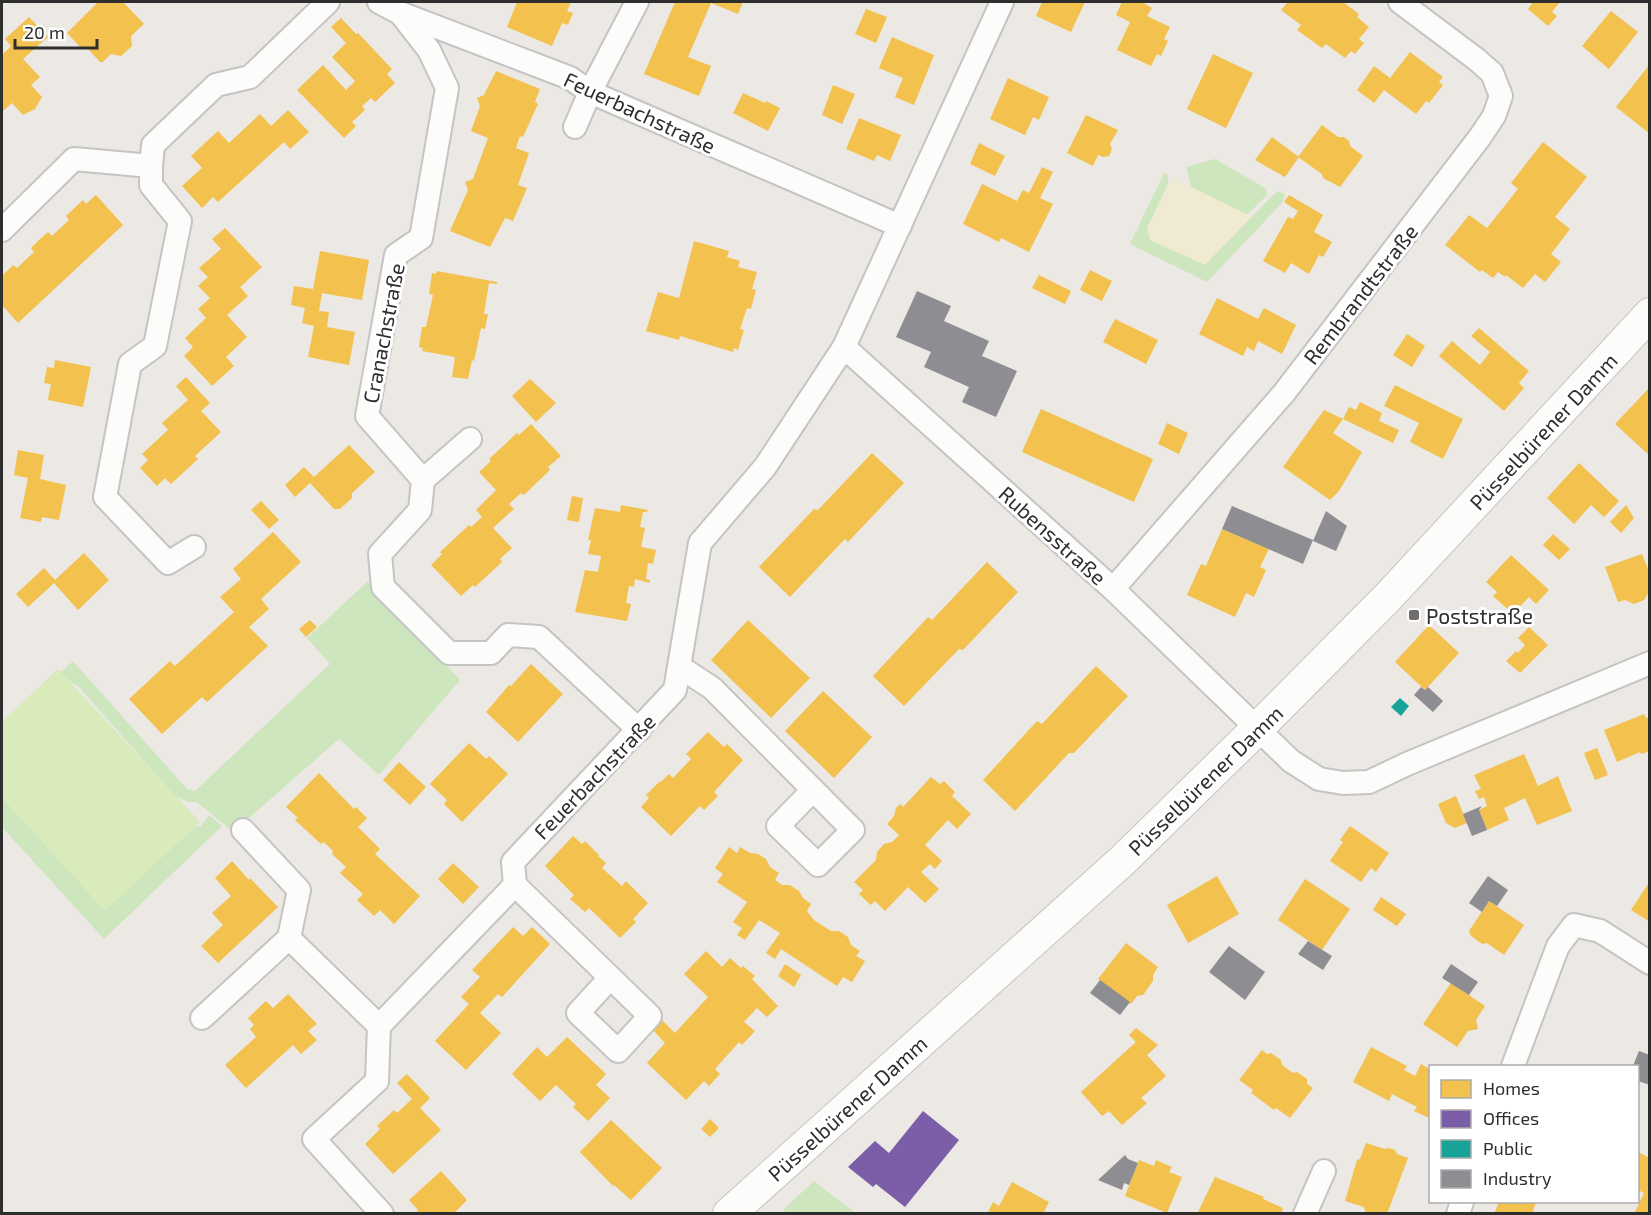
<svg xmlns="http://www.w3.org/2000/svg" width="1651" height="1215" viewBox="0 0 1651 1215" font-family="'Exo 2',sans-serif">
<rect width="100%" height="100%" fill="#ece8e4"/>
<g fill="#cee6be">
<path d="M1215 159 1265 188 1268 194 1247 215 1191 187 1186 167Z"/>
<path d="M1164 173 1168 175V184L1147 228 1205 265 1275 193 1280 191 1285 195 1282 203 1207 282 1130 244Z"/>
<path d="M368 581 460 680 379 775 339 739 233 832 197 802H188L175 796 79 687 58 675 73 661 187 789 195 791 330 664 307 638Z"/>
<path d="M2 789 94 899 100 902 189 827 201 826 209 815 222 826 104 939 2 827Z"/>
<path d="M814 1181 850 1209 856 1213 787 1214 783 1210Z"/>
</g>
<path fill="#f0ead3" d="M1172 178 1251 216 1205 265 1150 240 1147 228Z"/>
<path fill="#d9eabb" d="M58 669 200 822 105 911 2 798V722Z"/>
<g fill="#f2c14e">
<path d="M98 2H123L144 24 131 36 132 46 121 56 111 54 103 62H100L88 49H82L67 33Z"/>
<path d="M517 2H571L567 11 573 13 568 25 562 23 552 46 507 27Z"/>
<path d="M675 2H743L738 14 711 3 688 57 711 66 699 96 644 74Z"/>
<path d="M1042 2H1085L1071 32 1036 16Z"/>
<path d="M1122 2H1142L1152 8 1147 16 1170 27 1164 39 1168 41 1161 56 1157 54 1151 66 1117 50 1130 22 1116 15Z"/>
<path d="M1285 2H1343L1359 14 1357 17 1369 27 1359 39 1364 43 1355 54 1351 51 1345 58 1326 44 1322 48 1297 30 1301 25 1281 10 1287 3Z"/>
<path d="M1529 2H1560L1552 12 1557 16 1548 26 1528 9 1532 4Z"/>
<path d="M866 9 887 17 876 43 855 34Z"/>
<path d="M1611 11 1638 32 1609 69 1582 46Z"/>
<path d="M29 17 48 37 23 59 40 77 31 85 42 97 35 109 23 115 12 103 3 111 2 109V55L11 46 5 39Z"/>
<path d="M341 18 356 34 358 33 392 69 387 74 395 83 375 102 371 98 362 106 365 110 352 122 356 126 344 138 297 90 323 65 346 90 355 81 332 57 346 43 331 27Z"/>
<path d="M892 37 934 55 914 105 895 97 903 78 879 68Z"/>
<path d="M1410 52 1443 77 1439 82 1443 85 1429 103 1426 101 1416 114 1384 90 1374 103 1357 90 1374 66 1390 78Z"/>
<path d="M1213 54 1253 73 1226 128 1187 109Z"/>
<path d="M1650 64V134L1616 107Z"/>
<path d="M496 71 540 89 535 102 538 104 523 137 520 136 516 148 529 153 518 185 527 188 513 221 505 218 490 247 450 231 468 190 465 182 473 179 488 138 471 131 480 106 477 98 484 95Z"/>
<path d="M1008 78 1049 97 1039 120 1033 117 1025 135 990 119Z"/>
<path d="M833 85 855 94 842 124 822 115Z"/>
<path d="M743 93 765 103 766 101 780 108 768 131 733 113Z"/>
<path d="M288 110 309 132 290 149 284 142 218 202 213 197 202 208 182 186 202 168 191 156 218 131 229 143 260 114 271 126Z"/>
<path d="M1086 115 1118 130 1110 144 1112 149 1109 156 1103 157 1098 155 1093 166 1067 153Z"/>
<path d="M859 118 901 135 890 161 877 155 874 161 846 149Z"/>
<path d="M1322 125 1338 137H1344L1349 141 1350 146 1363 156 1340 187 1323 178 1322 174 1298 157Z"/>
<path d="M1272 137 1299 157 1285 177 1255 160Z"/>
<path d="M1543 142 1587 177 1555 217 1570 229 1551 254 1561 262 1545 282 1535 274 1523 288 1506 275 1505 277 1498 272 1493 278 1482 270 1480 272 1445 245 1469 215 1487 228 1518 189 1511 183Z"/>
<path d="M979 143 1005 156 995 176 970 164Z"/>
<path d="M1042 167 1053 172 1040 198 1053 204 1029 252 1001 238 999 242 963 224 982 184 1017 201 1023 190 1029 193Z"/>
<path d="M96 195 123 225 18 323 2 305V276L13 265 17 268 34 252 31 248 39 240 48 232 52 236 69 220 66 216 83 200 86 204Z"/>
<path d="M1289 195 1323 215 1314 232 1332 242 1323 257 1319 255 1309 274 1291 263 1285 273 1263 261 1288 217 1293 219 1298 211 1284 202Z"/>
<path d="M225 228 262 267 240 287 248 296 227 315 247 337 226 357 234 366 212 386 184 356 193 347 185 338 206 318 198 309 210 298 198 286 208 277 199 268 221 249 212 239Z"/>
<path d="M694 241 729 251 727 257 740 261 738 267 757 272 752 289 756 290 751 309 747 308 740 329 744 330 738 350 734 348 733 352 680 336 679 340 646 331 658 292 679 298Z"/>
<path d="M320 251 369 260 362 300 322 293 319 311 329 312 327 327 355 332 349 365 308 357 314 326 302 323 305 308 291 305 294 286 313 289Z"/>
<path d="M1090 270 1112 281 1102 301 1080 290Z"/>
<path d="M437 271 497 282V284L489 283 484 314H488L485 329 481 328 474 361 472 360 468 379 452 377 455 357 422 351 423 348 419 347 422 327H426L433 295 429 294 432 273 436 274Z"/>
<path d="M1039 275 1071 291 1065 304 1032 288Z"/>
<path d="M1217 298 1258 319 1264 308 1296 325 1282 354 1258 341 1254 351 1247 347 1243 356 1199 334Z"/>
<path d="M1115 319 1158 340 1146 364 1103 342Z"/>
<path d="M1479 328 1529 371 1519 383 1524 388 1504 411 1439 356 1452 341 1480 365 1490 352 1471 336Z"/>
<path d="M1407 334 1425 346 1412 367 1393 355Z"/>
<path d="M55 360 91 367 83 407 48 400 51 384 44 383 47 367 54 368Z"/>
<path d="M186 377 210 403 201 411 221 432 195 456 198 459 171 484 165 478 157 486 140 468 148 460 142 454 168 430 162 423 188 400 176 386Z"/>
<path d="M530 379 556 403 536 422 512 396Z"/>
<path d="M1395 385 1463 419 1443 459 1410 442 1419 423 1384 406Z"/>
<path d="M1650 387V456L1615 424Z"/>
<path d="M1360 402 1382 413 1379 421 1399 430 1393 443 1343 419 1349 407 1356 410Z"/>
<path d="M1041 409 1153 459 1134 502 1022 452Z"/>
<path d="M1324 410 1343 419 1333 433 1362 452 1339 491 1330 500 1283 467Z"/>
<path d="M1167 423 1188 433 1179 454 1158 444Z"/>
<path d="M531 424 561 456 548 467 550 470 524 495 521 493 509 504 514 509 493 528 512 548 500 559 502 562 475 587 473 585 461 596 431 565 442 554 440 552 469 525 471 527 482 517 476 510 496 490 479 472 491 461 489 459 517 433 519 435Z"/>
<path d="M349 445 375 472 352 493V498L340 509H334L310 483 295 497 285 485 304 467 314 477Z"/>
<path d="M18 450 44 455 40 479 66 485 59 520 42 517 41 522 20 518 28 478 14 475Z"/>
<path d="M872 453 904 483 848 542 845 539 844 540 790 597 759 567 814 509 818 510Z"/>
<path d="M1579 463 1619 501 1604 517 1591 505 1574 524 1547 498Z"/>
<path d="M572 496 583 498 579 522 567 520Z"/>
<path d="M261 501 279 520 269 529 251 510Z"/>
<path d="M621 505 648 510 647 512H643L640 527 645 528 641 547 656 550 653 564 648 563 646 579 650 580V583L635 579 634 587 629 586 626 603 631 604 627 621 575 612 585 570 598 572 601 556 588 554 591 540H588L595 508 620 512Z"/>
<path d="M1626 505 1634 518 1621 533 1610 522Z"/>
<path d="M1222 529 1269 549 1260 567 1266 570 1254 597 1246 593 1235 617 1187 595 1201 564 1206 566Z"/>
<path d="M273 532 301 562 261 599 269 609 249 627 268 646 207 702 202 697 162 734 129 699 170 661 175 666 234 612 220 597 241 579 233 569Z"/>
<path d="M1553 534 1570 549 1559 560 1543 545Z"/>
<path d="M84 553 109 580 78 610 54 583 28 607 16 594 44 568 55 580Z"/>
<path d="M1642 554 1650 574V590L1644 600 1634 604 1625 600 1618 602 1605 567Z"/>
<path d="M1511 555 1549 590 1536 604 1529 597 1513 614 1493 596 1497 592 1486 582Z"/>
<path d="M987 562 1018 592 963 650 959 649 904 706 873 676 928 617 932 620Z"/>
<path d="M310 620 317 627 306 637 299 629Z"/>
<path d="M748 620 810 678 771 718 711 660Z"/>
<path d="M1429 625 1459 653 1425 690 1395 662Z"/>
<path d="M1529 627 1548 645 1520 673 1506 661 1516 651 1518 653 1525 645 1518 638Z"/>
<path d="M531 664 563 694 518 742 486 712 509 685 511 686Z"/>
<path d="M1096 666 1128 696 1074 753H1069L1015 811 983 780 1037 721 1042 724Z"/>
<path d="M823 691 872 737 834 778 785 731Z"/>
<path d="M1644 714 1646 718 1650 717V751L1641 754 1640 752 1617 762 1604 730Z"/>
<path d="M708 732 724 747 727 744 743 760 714 792 718 796 704 810 700 806 671 836 641 807 649 798 646 795 660 781 661 782 669 774 673 778 691 759 686 754Z"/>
<path d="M469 743 486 759 489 756 508 774 462 822 444 804 447 800 430 784Z"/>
<path d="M1597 748 1608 775 1595 780 1584 753Z"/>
<path d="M1524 754 1538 786 1558 776 1572 811 1537 825 1525 798 1504 808 1509 820 1487 830 1479 810 1487 806 1484 797 1479 799 1475 791 1481 789 1474 775Z"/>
<path d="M399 762 426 787 410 805 383 780Z"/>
<path d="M319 773 354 809 356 807 367 818 358 827 380 849 375 854 420 896 394 924 380 910 374 916 357 900 363 894 340 873 346 867 332 854 333 851 324 842 321 844 295 820 298 818 286 807Z"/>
<path d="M931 777 940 784 944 781 955 792 952 796 971 814 957 829 948 820 925 845 942 861 935 869 930 864 921 872 939 889 925 903 908 887 885 911 875 901 871 905 859 894 863 890 854 882 876 860 877 852 884 844 892 842 899 835 887 824 894 816 896 808 900 804 903 807Z"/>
<path d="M1456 796 1467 823 1455 828 1446 823 1438 804Z"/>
<path d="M1350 826 1389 853 1376 872 1371 868 1361 882 1330 861 1343 842 1340 840Z"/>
<path d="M573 836 582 844 585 841 599 855 598 856 606 863 602 868 622 886 626 881 648 903 633 919 636 922 620 938 589 908 585 912 570 899 574 895 545 866Z"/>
<path d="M729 847 737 853 740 847 750 853 758 854 766 859 770 867 779 873 775 880 782 885H790L799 891 803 898 811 904 807 911 814 920 831 931H839L848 937 851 945 860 951 856 956 865 961 852 982 843 977 837 986 781 949 775 959 766 953 780 933 759 920 745 940 737 935 742 928 733 922 747 902 717 882 723 874 715 868Z"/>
<path d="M232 861 249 880 250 878 278 907 218 963 201 946 223 925 212 913 231 896 215 878Z"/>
<path d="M453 863 479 887 463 904 438 879Z"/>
<path d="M1217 876 1239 914 1188 943 1167 905Z"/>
<path d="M1305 879 1350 909 1322 950 1278 920Z"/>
<path d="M1650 881V922L1631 910Z"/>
<path d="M1381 897 1406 914 1397 926 1373 910Z"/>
<path d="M1489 901 1524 925 1504 955 1487 943 1482 944 1471 936 1469 931Z"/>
<path d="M513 927 523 936 532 927 550 944 502 997 498 994 480 1013 501 1033 466 1070 435 1041 469 1004 461 997 480 977 472 970Z"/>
<path d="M1126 943 1158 967 1153 975V981L1143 995 1137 996 1131 1004 1098 979Z"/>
<path d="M706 951 722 967 730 958 741 968 743 966 755 976 752 979 778 1006 767 1017 757 1008 744 1022 755 1031 742 1045 739 1042 715 1069 720 1074 709 1086 704 1081 686 1100 647 1063 665 1043 652 1029 661 1019 675 1033 708 997 684 974Z"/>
<path d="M785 964 801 975 794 987 778 976Z"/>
<path d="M1451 983 1485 1006 1476 1020 1478 1029 1468 1031 1457 1047 1423 1024Z"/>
<path d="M288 994 317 1024 308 1031 317 1040 301 1054 293 1045 246 1088 225 1065 256 1037 250 1029 254 1025 248 1018 266 1001 273 1008Z"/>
<path d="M1136 1028 1158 1045 1147 1055 1166 1076 1141 1098 1147 1103 1122 1125 1109 1111 1102 1116 1081 1092 1136 1042 1129 1035Z"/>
<path d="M567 1037 606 1074 596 1085 610 1098 588 1121 573 1107 576 1104 556 1085 540 1101 512 1074 537 1047 547 1057Z"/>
<path d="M1371 1047 1407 1066 1404 1070 1415 1076 1421 1064 1430 1069V1115L1429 1118 1414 1111 1417 1107 1392 1094 1389 1101 1353 1082Z"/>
<path d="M1262 1050 1267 1054 1271 1053 1281 1060 1282 1065 1293 1073 1297 1072 1307 1079V1084L1313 1088 1290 1118 1276 1108 1274 1110 1251 1093 1253 1090 1239 1080Z"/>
<path d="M407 1074 430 1098 420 1108 441 1130 393 1174 365 1144 380 1129 377 1126 394 1110 397 1113 412 1099 397 1083Z"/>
<path d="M710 1119 719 1128 710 1137 701 1129Z"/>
<path d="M611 1120 662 1168 631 1200 614 1185 613 1186 580 1152Z"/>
<path d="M1366 1143 1385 1149 1389 1148 1395 1150 1397 1154 1408 1158 1387 1214 1375 1212 1371 1214 1365 1211 1364 1207 1345 1201 1357 1160 1360 1159Z"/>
<path d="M1638 1152 1650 1158V1214H1634L1644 1193 1638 1190Z"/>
<path d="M1139 1160 1154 1166 1156 1160 1172 1167 1169 1172 1182 1177 1167 1213 1125 1196Z"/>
<path d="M441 1171 467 1200 453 1214H415L418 1210 409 1200Z"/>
<path d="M1215 1177 1264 1197 1263 1199 1283 1208 1281 1214H1197Z"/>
<path d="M1012 1182 1049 1202 1043 1214H987L993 1202 999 1206Z"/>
<path d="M1499 1202H1536L1532 1214H1494Z"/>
</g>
<path fill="#7b5ea7" d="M923 1111 959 1140 905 1207 876 1184 873 1187 848 1167 875 1141 889 1153Z"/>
<path fill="#17a398" d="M1400 698 1409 706 1401 716 1391 707Z"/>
<g fill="#8d8d92">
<path d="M917 291 951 306 944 321 989 341 982 356 1017 371 996 417 962 402 969 387 924 367 931 352 896 337Z"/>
<path d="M1232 506 1313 540 1303 564 1222 529Z"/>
<path d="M1326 511 1347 526 1336 551 1313 541Z"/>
<path d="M1421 687 1425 690 1428 687 1443 701 1433 712 1414 695Z"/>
<path d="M1482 806 1479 810 1487 830 1472 836 1463 814Z"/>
<path d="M1488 876 1508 890 1497 906 1489 901 1482 912 1469 903Z"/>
<path d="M1308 941 1332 956 1323 970 1298 954Z"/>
<path d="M1229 946 1265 972 1245 1000 1209 972Z"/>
<path d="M1451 964 1478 982 1469 995 1442 978Z"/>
<path d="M1100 980 1130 1002 1120 1015 1090 993Z"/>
<path d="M1639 1051 1650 1055V1085L1638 1081V1066H1633Z"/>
<path d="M1125 1155 1128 1159 1138 1163 1129 1185 1124 1183 1122 1190 1098 1180Z"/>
</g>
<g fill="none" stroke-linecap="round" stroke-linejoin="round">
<g stroke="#c5c4c5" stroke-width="26">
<g id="street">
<path d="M379 2 400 13 570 78 590 92 900 226"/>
<path d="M400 13 429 50 447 88 421 238 396 255 367 416 423 480 420 510 380 554 383 587 449 653H491L508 635 539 637 639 730"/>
<path d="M575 127 590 92 637 2"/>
<path d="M151 166V185L180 221 155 346 130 364 105 497 168 563 194 547"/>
<path d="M2 230 74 159 151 166 153 145 216 85 250 77 328 2"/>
<path d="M844 347 1113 589 1291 761 1319 779 1343 783 1369 782 1407 764 1650 663"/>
<path d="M423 480 470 439"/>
<path d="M1113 589 1284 393 1480 137 1494 116 1501 96 1492 73 1476 59 1400 2"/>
<path d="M680 667 712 688 853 830 818 865 778 826 813 790"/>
<path d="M243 830 299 890 289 938"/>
<path d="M515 885 650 1016 618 1051 578 1013 610 978"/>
<path d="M202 1018 289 938 379 1026 515 885 513 862 675 690 700 543 765 467 844 347 1002 2"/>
<path d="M379 1026 377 1081 314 1139 382 1214"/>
<path d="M1513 1066 1558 946 1574 925 1600 931 1650 963"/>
<path d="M1305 1214 1324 1171"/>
<path d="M1458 1214 1462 1202"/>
</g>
</g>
<g stroke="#c5c4c5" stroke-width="34">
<path id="secondary" d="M729 1214 1123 860 1257 729 1389 596 1650 314"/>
</g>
<use href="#street" stroke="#fcfcfb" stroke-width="22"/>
<use href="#secondary" stroke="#fcfcfb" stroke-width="32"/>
</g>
<rect fill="#706f6e" stroke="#fff" stroke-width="2" x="1408" y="609" width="12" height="12" rx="3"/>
<g text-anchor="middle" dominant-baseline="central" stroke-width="6" stroke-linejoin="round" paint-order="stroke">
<g font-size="21" fill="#2e2e2e" stroke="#fff">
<text transform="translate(640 112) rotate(25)">Feuerbachstraße</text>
<text transform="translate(1360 294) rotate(-52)">Rembrandtstraße</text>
<text transform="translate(383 333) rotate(-79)">Cranachstraße</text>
<text transform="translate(1543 431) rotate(-47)">Püsselbürener Damm</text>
<text transform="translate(1053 535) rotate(42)">Rubensstraße</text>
<text transform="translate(594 776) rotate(-46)">Feuerbachstraße</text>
<text transform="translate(1205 780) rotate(-44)">Püsselbürener Damm</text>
<text transform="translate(847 1108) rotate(-42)">Püsselbürener Damm</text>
</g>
<g font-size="21" fill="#2e2e2e" stroke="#fff" text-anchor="start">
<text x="1426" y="615">Poststraße</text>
</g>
</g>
<rect width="1651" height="1215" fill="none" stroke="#2e2e2e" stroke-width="6"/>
<rect x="1429" y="1065" width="210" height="138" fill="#ffffff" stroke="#ababab" stroke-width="1.5"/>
<rect x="1441" y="1080" width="30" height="18" fill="#f2c14e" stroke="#ababab" stroke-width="1.5"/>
<text x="1483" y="1095" font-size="18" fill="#2e2e2e">Homes</text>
<rect x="1441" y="1110" width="30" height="18" fill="#7b5ea7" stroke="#ababab" stroke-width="1.5"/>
<text x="1483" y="1125" font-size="18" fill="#2e2e2e">Offices</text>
<rect x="1441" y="1140" width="30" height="18" fill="#17a398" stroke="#ababab" stroke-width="1.5"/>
<text x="1483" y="1155" font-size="18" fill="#2e2e2e">Public</text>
<rect x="1441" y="1170" width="30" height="18" fill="#8d8d92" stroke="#ababab" stroke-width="1.5"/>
<text x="1483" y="1185" font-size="18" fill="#2e2e2e">Industry</text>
<path d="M15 39v9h82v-9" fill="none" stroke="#2e2e2e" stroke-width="3"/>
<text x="24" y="39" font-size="18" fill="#2e2e2e" stroke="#ffffff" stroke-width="4.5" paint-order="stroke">20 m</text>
</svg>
